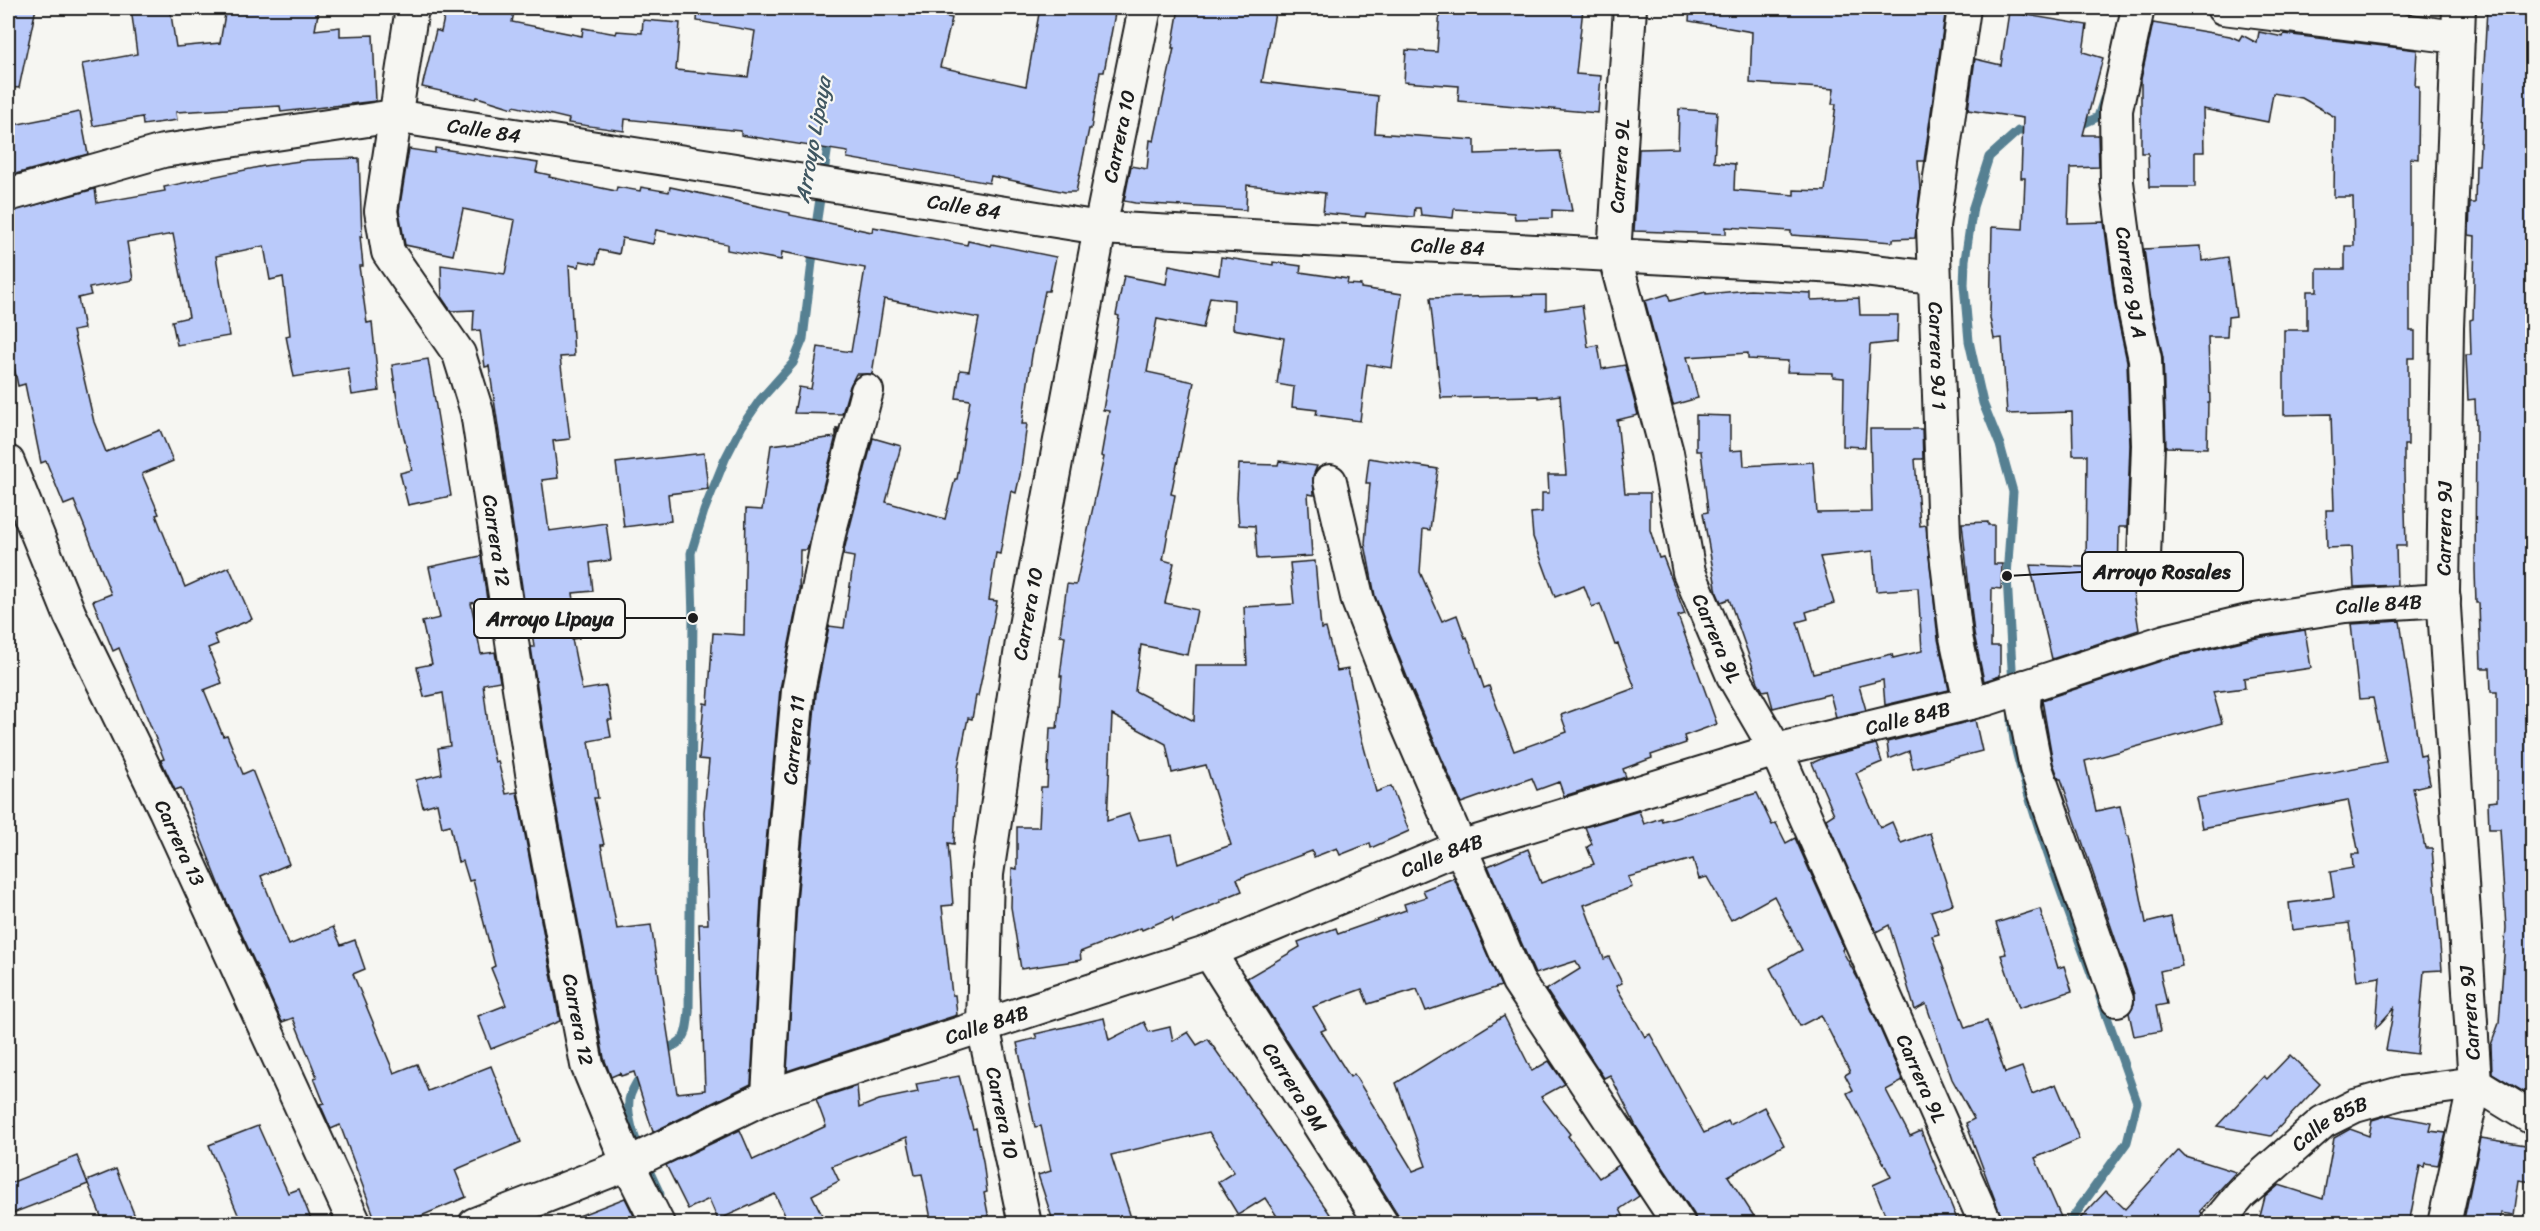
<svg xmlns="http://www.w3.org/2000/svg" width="2540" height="1231" viewBox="0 0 2540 1231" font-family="Sriracha,sans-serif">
<rect width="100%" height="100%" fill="#f6f6f2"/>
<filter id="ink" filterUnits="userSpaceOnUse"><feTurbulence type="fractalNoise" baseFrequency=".0167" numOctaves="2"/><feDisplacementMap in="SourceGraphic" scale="12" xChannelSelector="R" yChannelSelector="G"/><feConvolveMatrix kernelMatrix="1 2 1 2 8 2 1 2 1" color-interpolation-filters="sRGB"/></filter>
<g filter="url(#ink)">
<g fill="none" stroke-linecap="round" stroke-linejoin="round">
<g stroke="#578092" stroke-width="9">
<path d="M2076 127 2098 117 2104 99"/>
<path d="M815 232 829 139"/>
<path d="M2013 686 2007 576 2013 492 2000 445 1983 403 1969 341 1964 285 1965 260 1973 207 1989 157 2018 131H2035"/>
<path d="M2012 712C2011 740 2020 766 2028 793 2046 855 2070 915 2092 976"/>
<path d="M660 1052C687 1041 686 1038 689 1010L693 618 691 553 704 511 725 459 742 426 760 400 793 363 803 339 814 245"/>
<path d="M644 1071C638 1080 631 1089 629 1100 625 1127 649 1169 660 1194"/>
<path d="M2068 1224 2127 1142 2137 1102 2100 997"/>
</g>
</g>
<g fill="#bacafa" stroke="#1c1c1c" stroke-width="1.5" fill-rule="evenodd">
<path d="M8 8H36L19 88 8 87Z"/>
<path d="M131 8H170L176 47 220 43 226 8H319L315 30 340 27V36L373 35 376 101 281 112 280 106 176 112 177 120 143 125 142 117 93 126 82 64 137 54Z"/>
<path d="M446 8H515L512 22 582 36 583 28 616 34 617 31 642 33 643 20 680 23 676 70 748 77 755 31 697 21 698 8H881L927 16 928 13 952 18 940 67 1026 86 1040 8H1116L1104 72H1100L1091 129H1089L1076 192H1065L991 176 989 183 847 158 848 152 741 135V131L625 119 624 131 568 123 569 119 514 106 513 108 477 97 476 99 422 87 436 30 441 32Z"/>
<path d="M1179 8H1276L1262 82 1378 96 1375 133 1475 140V154L1560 151 1572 211 1552 210V218L1515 219 1514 213 1454 209 1453 218 1421 215 1420 208H1415L1414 217 1366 213 1365 217 1323 213 1325 193 1247 185 1246 210 1135 203 1124 201 1131 166 1147 169 1150 140 1154 141 1174 48H1172Z"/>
<path d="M1440 8H1583L1576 74 1601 76 1598 113 1458 101 1459 86 1404 82 1406 50 1437 52Z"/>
<path d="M1690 8H1946L1924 161H1918L1920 189 1915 238 1893 239V242L1791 235V231L1726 227V234L1634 231 1639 149 1678 148 1679 109 1717 112 1714 162 1735 164 1734 190 1794 195V190L1825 191 1836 104H1832L1834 89 1750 83 1752 32 1689 21Z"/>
<path d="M2487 8H2532V1097L2492 1073 2491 1045 2499 1023 2506 928 2500 829H2489L2488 802 2497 801V692H2491L2490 668H2481L2479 603H2476L2475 570 2476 428 2475 399 2468 400 2466 355H2471L2470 320 2473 319 2475 236 2469 235 2470 203H2475L2476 165H2479Z"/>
<path d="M2009 12 2087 25 2083 52 2103 58 2083 135H2098L2099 167 2070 168 2068 223 2104 222 2115 306 2127 361 2130 445 2127 527H2119L2118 589 2132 586 2139 630 2052 659 2030 565 2086 567 2087 455H2073L2072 412 2007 414 2002 338 1994 339 1990 318 1992 227 2023 229 2025 178H2021L2023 118 1968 110 1975 59 2001 65Z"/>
<path d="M2153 23 2230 36 2239 40 2242 35 2257 43 2259 32 2283 37 2284 34 2417 50 2415 86H2419L2418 159 2410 158V331H2415V358H2408V445H2404V474L2406 546H2396L2397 585 2354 587 2352 547 2327 548 2326 510H2334L2331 414 2284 415V330H2307V291H2317V269H2345V246H2354L2353 197H2334L2335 117 2302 98 2273 93 2268 122 2203 109 2204 152H2195V187H2149L2148 153H2141V79Z"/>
<path d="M80 112 88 154 8 176V126Z"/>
<path d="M435 148 538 163 536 172 550 175 549 177 616 191 617 187 640 191 641 187 669 192 670 187 790 213V215L872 232 873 227 967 245 968 241 991 246 992 244 1056 257 1049 291H1045L1032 355 1022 424H1027L1020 475 1016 493 1011 491 1000 554 996 553 989 600 997 601 987 653 978 696H976L972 719 968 718 958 767 954 844 948 843 953 905 942 906 952 995H955L957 1015 787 1071 797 901 816 694 829 626 844 628 854 557 843 555 847 538 873 438 901 446 886 502 945 519 955 479H957L970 400 956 398 960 370 969 371 979 318 884 299 872 374H856L850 386 842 414 794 413 799 387 811 389 818 347 851 352 865 268 782 252 781 260 727 250V244L656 230 653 244 622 238 619 254 599 250 596 264 580 261 579 267 569 265 574 356 560 357 570 439 553 441 558 478 542 480 549 531 606 523 611 560 590 563 593 591 573 593 579 638 572 639 582 690 606 686 612 720H608L611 737 589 741 598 798H594L604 845H601L617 929 651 925 677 1093 705 1090 699 924H708L704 812 709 760 699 759 704 703 708 704 713 633 744 635 746 509 762 510 771 445 836 437V428H838L807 550H800L799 594 780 689 761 899 751 1084 653 1132 634 1072 621 1076 620 1073 611 1077 604 1058 552 784 531 647H534L527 599 524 600 489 366 485 367 480 330 473 331 474 310 451 311 442 298 441 265 505 274 515 220 463 209 453 255 405 245 399 211 409 149 435 153Z"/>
<path d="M359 158 362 237 360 236 363 266H359L367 323 372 322 379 391 352 395 348 368 294 377 286 336 290 335 283 277 270 280 264 246 216 256 229 336 177 345 172 321 189 317 173 234 127 242 133 280 89 288 91 295 78 298 84 329 73 331 94 422 106 452 160 430 173 461 142 474 159 514 156 515 185 587 229 567 252 619 214 635 218 644 208 648 222 683 204 690 223 736 227 735 243 774 252 770 289 864 261 876 289 945 333 927 341 945 355 940 365 969 353 974 394 1073 417 1064 428 1091 491 1066 521 1142 455 1170 466 1197 402 1224H377L340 1125 331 1129 320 1104 324 1103 314 1078 317 1077 293 1018 282 1022 222 891 181 788 175 790 161 760 164 759 119 648 113 651 93 601 111 594 85 528 74 501 64 505 46 461 41 463 25 384 18 386 8 337V212L95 189 97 203 165 191 164 187 264 166 307 160Z"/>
<path d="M2201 246 2202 261 2228 257 2236 316 2228 317 2227 337H2208L2210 402H2208L2207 448 2166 447 2163 358 2151 301 2144 249Z"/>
<path d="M1221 257 1273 265V262L1301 266 1300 272 1348 279 1347 284 1361 285V288L1402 294 1392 368 1367 364 1360 421 1316 415 1317 410 1292 407 1294 387 1277 384 1284 338 1233 329 1234 300 1210 297 1203 328 1157 319 1147 372 1194 382 1171 494 1175 495 1163 560 1174 563 1165 603 1197 610 1188 655 1141 645 1135 691 1194 721 1196 665H1247L1244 607 1294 604 1290 563 1315 561 1321 629 1326 628 1337 671 1348 669 1361 736 1376 792 1391 786 1409 831 1371 848 1370 843 1340 855 1337 848 1314 857 1312 851 1237 879 1242 891 1220 900 1221 902 1173 921 1172 917 1142 930 1141 928 1080 952 1081 960 1021 969 1011 907 1012 868 1017 869V827H1039L1041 787H1047L1050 728H1057L1062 676H1060L1065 636 1060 635 1067 584 1076 585 1104 457 1101 456 1109 411 1103 410 1119 316 1116 315 1124 276 1166 284 1169 265 1219 275ZM1112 715 1166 744 1172 773 1206 765 1231 845 1178 864 1172 835 1139 841 1129 814 1107 821Z"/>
<path d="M1750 290 1811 293V300L1859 298 1860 315H1898L1897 342 1870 345 1865 447 1843 446 1844 378 1833 377V373L1787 372 1788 361 1748 359V353L1687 357 1698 398 1673 405 1645 301 1668 294 1670 301 1706 292V294Z"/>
<path d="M1546 295V310L1582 305 1588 347 1598 345 1602 369 1625 365 1638 415 1617 420 1625 493H1650V530L1659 558 1663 557 1685 614 1678 616 1717 724 1684 736 1686 743 1651 755 1652 758 1623 769 1626 777 1564 796 1559 782 1537 790 1532 778 1461 803 1411 687 1375 596 1365 544 1370 483H1366L1369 458 1438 469 1430 530 1423 529 1420 572 1442 621 1457 615 1465 638 1467 637 1484 688 1489 686 1514 751 1567 732 1561 715 1635 688 1618 644 1615 645 1600 604 1592 607 1584 586 1555 597 1533 537 1531 513 1542 512V493H1549L1548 475H1566L1560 395 1538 398V396L1441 398 1430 298Z"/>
<path d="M428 359 451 496 408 505 400 473 412 470 400 421 392 365Z"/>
<path d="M1696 415 1730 416V451L1743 450 1744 466 1813 462 1817 513 1872 512 1870 429H1922L1923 459H1915L1920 526 1926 525 1938 639 1949 690 1885 705 1883 680 1859 686 1866 710 1836 717 1830 694 1773 708 1768 690 1763 691 1758 682 1729 599 1721 602 1717 593 1703 513 1708 512 1701 451H1696ZM1873 551 1876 591 1918 588 1922 651 1893 658 1892 654 1813 673 1797 622 1808 619 1806 612 1834 603 1820 557Z"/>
<path d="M704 453 708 489 668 494 671 521 624 527 616 463Z"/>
<path d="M1279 461 1317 466 1313 476 1314 495 1308 494 1312 556 1257 559 1255 526 1239 525 1237 497 1239 464 1278 465Z"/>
<path d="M1988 522V525H1994V564H2002L2001 589 1992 588 1991 646H2000V676L1984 681 1974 634 1962 523Z"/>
<path d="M481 556 487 600 471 603 481 654 495 652 500 681 483 684 490 740 495 762 498 761 506 794 517 792 560 1021 491 1049 478 1016 506 1005 491 968 495 966 473 880 469 881 463 861 458 862 450 825 442 827 437 803 423 807 416 780 442 774 438 748 450 746 443 693 424 697 417 667 432 664 422 622 440 618 429 567Z"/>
<path d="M2400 621 2420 756 2425 755 2430 784 2413 788 2425 848H2432L2442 970 2424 971 2417 1054 2386 1050 2394 1008 2376 1028 2380 977 2357 981 2349 923 2292 930 2289 903 2334 897 2330 872 2353 868 2352 854H2359L2348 800 2202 828 2196 798 2386 762 2373 698 2359 699 2351 624Z"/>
<path d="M2305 630 2311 668 2244 678 2245 688 2213 692 2222 723 2085 761 2096 811 2120 806 2127 836H2129L2146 923 2171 917 2182 966 2160 971 2167 1004 2156 1006 2161 1031 2134 1036 2129 1013 2134 1004V994L2061 779H2059L2053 763 2042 700 2170 658 2251 639Z"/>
<path d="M1975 720 1982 751 1913 769 1909 751 1889 759 1887 742Z"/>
<path d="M1876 744 1882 762 1856 773 1880 828 1892 822 1901 843 1930 833 1953 904 1931 911 1939 934 1932 936 1965 1028 1987 1021 2005 1073 2022 1067 2032 1094 2056 1084 2079 1139 2035 1158 2064 1224H2004L1966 1123 1974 1119 1952 1079 1926 1004 1915 1010 1889 925 1876 932 1826 819 1834 814 1812 763 1828 756Z"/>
<path d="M1757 793 1772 825 1776 823 1786 843 1795 838 1844 948 1842 950 1859 981 1903 1081 1886 1090 1910 1136 1921 1131 1959 1224H1889L1873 1185 1891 1177 1847 1093 1853 1090 1845 1075 1850 1072 1821 1015 1800 1026 1770 968 1802 950 1774 896 1731 920 1707 877 1699 879 1693 859 1628 877 1632 887 1584 905 1604 959 1609 957 1622 983 1616 986 1645 1037 1650 1034 1704 1133 1728 1121 1730 1125 1764 1107 1784 1145 1728 1176 1759 1224H1697L1694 1214 1637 1128 1610 1075 1604 1078 1546 990 1580 969 1576 961 1535 974 1488 866 1528 849 1541 883 1594 864 1587 847 1592 844 1585 827 1639 811 1644 824 1661 818 1662 821Z"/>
<path d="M1454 878 1501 986 1426 1011 1417 989 1368 1004 1362 989 1313 1007 1326 1029 1321 1031 1350 1077 1354 1074 1413 1171 1426 1166 1396 1083 1504 1016 1532 1071 1549 1061 1565 1084 1541 1097 1570 1134 1568 1136 1599 1178 1619 1165 1639 1196 1620 1209 1627 1224H1404L1247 978 1300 947 1298 942 1336 928 1338 934 1406 910 1404 904 1426 897 1423 890Z"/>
<path d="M2040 909 2058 968 2064 966 2072 991 2019 1008 2001 955 2006 954 1996 923Z"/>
<path d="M1104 1018 1109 1040 1144 1022 1149 1032 1170 1027 1173 1041 1188 1032 1197 1045 1208 1039 1337 1224H1282L1265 1198 1238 1215 1218 1182 1234 1172 1209 1132 1111 1155 1133 1224H1054L1038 1175 1051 1171 1041 1126 1035 1127 1017 1043 1037 1038 1035 1034Z"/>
<path d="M2290 1055 2320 1084 2271 1136 2217 1126 2264 1076 2267 1079Z"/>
<path d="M959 1076 973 1129 976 1128 983 1161 987 1192 984 1193 990 1224H932L922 1174 915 1175 907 1137 832 1166 839 1181 812 1195 822 1215 804 1224H789L775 1194 718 1220 709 1199 688 1209 666 1165 740 1130 753 1160 826 1126 816 1099 857 1086 859 1108 879 1100 918 1092 916 1084Z"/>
<path d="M2389 1115 2432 1123 2430 1131 2446 1133 2438 1165 2425 1163 2424 1167 2420 1166 2409 1224H2258L2265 1197 2279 1185 2323 1199 2334 1138 2350 1129 2369 1136 2372 1120Z"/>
<path d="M258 1126 288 1193 299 1189 313 1224H242L209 1145Z"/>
<path d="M2481 1138 2532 1146V1182L2519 1180 2514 1215 2501 1213 2500 1224H2463Z"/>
<path d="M2179 1150 2185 1156 2236 1172 2200 1211 2202 1213 2198 1224H2075L2106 1191 2125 1209Z"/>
<path d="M77 1156 88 1184 8 1215V1184Z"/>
<path d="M116 1169 138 1224H104L87 1181Z"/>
<path d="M625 1198 638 1224H563V1222Z"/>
</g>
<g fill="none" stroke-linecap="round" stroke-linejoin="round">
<g stroke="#1c1c1c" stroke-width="36">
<g id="minor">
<path id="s1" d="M412 8 381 211 388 252 459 354 477 412 534 786 587 1065 628 1164 658 1224"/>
<path id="s2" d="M1630 8 1614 254 1667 453 1689 572 1733 676 1776 750 1986 1224"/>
<path id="s3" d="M1964 8 1933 226 1944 537 1956 637 1970 703"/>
<path id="s4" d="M2138 8 2116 110 2117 182 2133 304 2145 359 2148 445 2144 558"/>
<path d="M2223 8 2458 37"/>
<path id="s5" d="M8 195 163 151 394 116 1100 228 1838 267 1934 278"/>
<path id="s6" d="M8 462 70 615 165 810 355 1224"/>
<path d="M1330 481 1358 601 1394 694 1518 981 1679 1224"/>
<path d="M2025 686 2024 707 2036 768 2117 1000"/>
<path id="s7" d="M1209 952 1382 1224"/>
<path id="s8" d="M768 1096 779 900 798 691 829 534 867 391"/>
<path id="s9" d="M475 1224 628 1164 768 1096 1209 952 1460 847 1776 750 1987 699 2165 641 2248 621 2345 606 2444 600"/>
<path id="s10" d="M1025 1224 983 1026 987 874 1022 642 1100 228 1145 8"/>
<path id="s11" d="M2216 1224 2241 1194 2323 1122 2355 1106 2401 1093 2475 1083 2532 1118"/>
<path id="s12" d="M2444 1224 2475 1083 2443 592 2447 328 2459 8"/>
</g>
</g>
<use href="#minor" stroke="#f6f6f2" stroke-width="32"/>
</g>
</g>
<g text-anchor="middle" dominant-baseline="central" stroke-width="4.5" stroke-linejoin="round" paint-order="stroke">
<g font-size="20" fill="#1c1c1c" stroke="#f6f6f2">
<text stroke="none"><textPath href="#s5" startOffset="486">Calle 84</textPath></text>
<text stroke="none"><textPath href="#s10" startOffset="1104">Carrera 10</textPath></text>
<text transform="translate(1620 166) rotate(-86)">Carrera 9L</text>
<text stroke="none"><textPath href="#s5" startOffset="972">Calle 84</textPath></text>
<text stroke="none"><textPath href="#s5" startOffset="1458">Calle 84</textPath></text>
<text stroke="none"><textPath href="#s4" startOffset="278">Carrera 9J A</textPath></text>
<text stroke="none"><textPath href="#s3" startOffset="350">Carrera 9J 1</textPath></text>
<text stroke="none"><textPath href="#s12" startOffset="700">Carrera 9J</textPath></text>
<text stroke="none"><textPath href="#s1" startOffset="562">Carrera 12</textPath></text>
<text stroke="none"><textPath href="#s9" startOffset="2008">Calle 84B</textPath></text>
<text stroke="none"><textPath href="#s10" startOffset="618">Carrera 10</textPath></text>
<text stroke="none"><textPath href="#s2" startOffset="645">Carrera 9L</textPath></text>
<text stroke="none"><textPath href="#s9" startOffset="1522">Calle 84B</textPath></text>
<text stroke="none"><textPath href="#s8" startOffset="357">Carrera 11</textPath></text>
<text stroke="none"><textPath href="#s6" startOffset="418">Carrera 13</textPath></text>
<text stroke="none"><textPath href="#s9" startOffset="1036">Calle 84B</textPath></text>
<text transform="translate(2470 1013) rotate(-94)">Carrera 9J</text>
<text stroke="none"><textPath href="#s1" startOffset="1048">Carrera 12</textPath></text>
<text stroke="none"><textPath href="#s9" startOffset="550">Calle 84B</textPath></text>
<text stroke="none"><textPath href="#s2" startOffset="1131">Carrera 9L</textPath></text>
<text stroke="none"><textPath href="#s7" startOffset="160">Carrera 9M</textPath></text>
<text transform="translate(1002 1113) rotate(78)">Carrera 10</text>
<text stroke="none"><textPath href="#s11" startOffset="153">Calle 85B</textPath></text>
</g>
<g font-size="21" font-style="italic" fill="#3f5661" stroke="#f6f6f2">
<text transform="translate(813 140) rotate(-80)">Arroyo Lipaya</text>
</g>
</g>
<path fill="none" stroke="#1c1c1c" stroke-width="2" d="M2007 576L2082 572M693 618L625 618"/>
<g fill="#1c1c1c" stroke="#f6f6f2" stroke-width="2">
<circle cx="2007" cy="576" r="6"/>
<circle cx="693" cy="618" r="6"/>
</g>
<g fill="#f6f6f2" stroke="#1c1c1c" stroke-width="2">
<rect x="2082" y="552" width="161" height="39" rx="6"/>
<rect x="474" y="599" width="151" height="39" rx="6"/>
</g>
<g font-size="21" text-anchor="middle" font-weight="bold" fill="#1c1c1c">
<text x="2162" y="579">Arroyo Rosales</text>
<text x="550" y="626">Arroyo Lipaya</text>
</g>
<rect width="2540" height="1231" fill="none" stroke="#f6f6f2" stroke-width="30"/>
<rect x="15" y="15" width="2510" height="1201" fill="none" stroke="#1c1c1c" stroke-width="2" filter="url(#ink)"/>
</svg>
